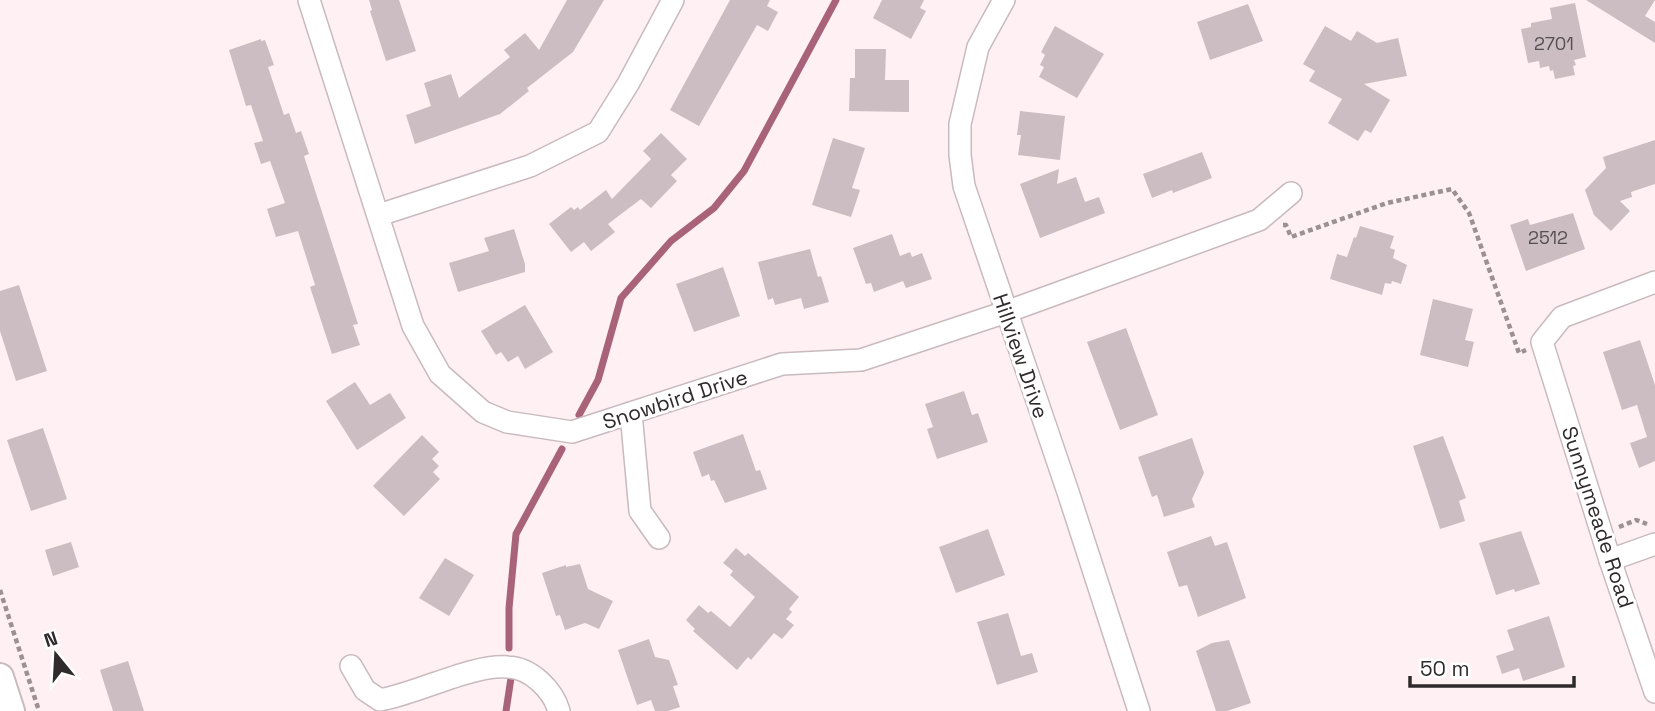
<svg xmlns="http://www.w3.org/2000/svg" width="1655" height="711" viewBox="0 0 1655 711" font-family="'Space Grotesk',sans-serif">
<rect width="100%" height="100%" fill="#fff0f4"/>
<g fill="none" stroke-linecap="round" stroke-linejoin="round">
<g stroke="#a8637b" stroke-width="7">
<path d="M579 415 598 380 621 298 671 241 714 208 744 171 836 0"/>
<path d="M509 648V608L516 534 562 449"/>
<path d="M506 711 511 678"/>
</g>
</g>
<g fill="#cbbdc1">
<path d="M369 0H399L416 51 386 61 370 11 372 10Z"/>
<path d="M567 0H604L573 52 527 88 529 91 500 114 415 144 406 115 431 106 424 83 451 74 459 98 510 57 504 50 525 33 539 50Z"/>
<path d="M730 0H770L767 6 778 12 768 31 757 25 699 126 670 110Z"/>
<path d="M882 0H924L920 8 926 11 911 39 873 18Z"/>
<path d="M1586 0H1655L1645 16 1655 22V43Z"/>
<path d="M1575 3 1586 57 1574 60 1576 65 1573 66 1575 75 1555 79 1553 70 1550 71 1549 66 1540 68 1539 61 1528 63 1521 29 1531 27V23L1552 19 1550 8Z"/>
<path d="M1248 4 1263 41 1210 60 1197 22Z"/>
<path d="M1055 26 1104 54 1077 98 1039 77 1044 67 1040 65 1045 55 1041 52Z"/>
<path d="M1325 26 1351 41 1357 31 1377 43 1398 38 1407 76 1364 84 1390 100 1371 133 1365 130 1358 141 1328 123 1342 99 1309 81 1315 71 1303 64Z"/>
<path d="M261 39V41L265 40 274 65 268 67 284 115 289 113 296 133 301 131 309 154 304 156 358 324 353 325 360 345 332 354 310 287 315 285 298 231 276 237 267 209 285 203 270 161 261 164 254 143 263 141 251 105 246 106 229 50Z"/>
<path d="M855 49H886L885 80H909V112L849 111 850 78H855Z"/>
<path d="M1020 111 1065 116 1060 160 1018 155 1021 135H1017Z"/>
<path d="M661 133 687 159 671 175 677 181 651 208 641 199 608 224 615 232 591 251 584 242 571 252 549 224 571 207 574 210 578 207 580 210 606 190 612 199 651 159 643 151Z"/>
<path d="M833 138 865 148 852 188 860 190 851 217 812 205Z"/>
<path d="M1655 140V184L1631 192 1632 197 1620 201 1630 211 1611 231 1594 215 1585 190 1606 168 1603 157Z"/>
<path d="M1202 152 1212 178 1173 193 1172 190 1152 198 1143 174Z"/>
<path d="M1059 169 1057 184 1076 177 1085 202 1099 197 1105 213 1040 238 1020 184Z"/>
<path d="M1573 213 1585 249 1526 271 1510 225 1528 219 1530 225Z"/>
<path d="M1360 226 1394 236 1390 248 1395 250 1393 258 1407 265 1401 284 1392 281 1391 284 1385 283 1382 295 1330 279 1337 254 1347 257 1354 237 1356 238Z"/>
<path d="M514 229 525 264V272L458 292 449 263 489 251 484 238Z"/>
<path d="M892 234 900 256 910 252 912 257 922 253 932 279 906 288 903 281 874 292 871 283 866 284 853 248Z"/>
<path d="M810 249 818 277 821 276 829 302 804 309 801 298 775 305 773 298 768 300 758 262Z"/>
<path d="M723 267 740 316 694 332 676 284Z"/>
<path d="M19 285 47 371 16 381 0 331V291Z"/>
<path d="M1433 299 1473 309 1465 340 1474 342 1468 367 1420 355Z"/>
<path d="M525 305 553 352 525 369 518 356 508 362 501 352 496 355 481 331Z"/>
<path d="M1126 328 1158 415 1120 430 1087 342Z"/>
<path d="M1640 340 1655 385V461L1639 468 1630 443 1647 437 1637 405 1622 410 1603 352Z"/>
<path d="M355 382 370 405 390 393 406 418 357 450 326 401Z"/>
<path d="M964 391 972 415 978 413 988 442 937 459 927 429 933 427 925 404Z"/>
<path d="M43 428 67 499 31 511 7 440Z"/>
<path d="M743 434 756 471 760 470 767 489 725 503 714 480 711 481 709 474 702 477 693 452Z"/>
<path d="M422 435 439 452 432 459 439 466 433 472 440 479 404 516 373 486Z"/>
<path d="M1443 436 1466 498 1459 501 1465 521 1440 529 1413 446Z"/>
<path d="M1192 438 1204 473 1192 499 1195 507 1164 517 1157 495 1152 497 1138 457Z"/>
<path d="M988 529 1005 575 956 593 939 547Z"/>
<path d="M1521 531 1540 584 1515 592 1514 589 1496 595 1479 543Z"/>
<path d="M1211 536 1215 546 1227 542 1246 598 1198 617 1187 585 1179 587 1167 552Z"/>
<path d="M71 542 79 567 53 576 45 550Z"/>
<path d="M736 548 745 556 748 553 799 597 789 609 792 612 786 619 794 625 782 639 774 633 751 660 748 657 737 670 693 631 695 629 686 620 699 605 708 613 711 611 730 627 755 597 730 575 733 571 723 563Z"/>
<path d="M445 558 474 575 449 616 419 598Z"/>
<path d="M580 564 588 589 613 601 599 629 585 623 565 630 560 615 556 616 542 573 566 565V567Z"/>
<path d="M1008 613 1021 656 1032 653 1038 672 997 685 977 622Z"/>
<path d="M1549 616 1565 667 1523 681 1519 668 1502 674 1496 656 1514 650 1507 630Z"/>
<path d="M649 639 655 657 669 660 678 685 673 686 680 707 668 711H655L651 700 637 705 618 650Z"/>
<path d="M1229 640 1251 703 1227 711H1216L1196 651 1212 643Z"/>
<path d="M128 661 144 711H113L100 670Z"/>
</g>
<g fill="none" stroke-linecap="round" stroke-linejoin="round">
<g stroke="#c8babe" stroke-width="24">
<g id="minor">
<path d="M309 0 413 326 440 374 483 412 507 422 572 432 782 364 861 360 1006 312 1259 220 1291 193"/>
<path d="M1004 0 978 47 960 124V155L964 186 1068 492 1139 711"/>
<path d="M379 215 530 166 598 132 628 84 673 0"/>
<path d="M1655 282 1562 317 1542 342 1610 560 1655 692"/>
<path d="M631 413 640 511 659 538"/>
<path d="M1610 560 1655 544"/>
<path d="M351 666 365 690 380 700C419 693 472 664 508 667 531 668 553 690 559 711"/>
</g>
</g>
<g stroke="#c8babe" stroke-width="30">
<path id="tertiary" d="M0 677 11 711"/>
</g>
<g stroke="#9b9093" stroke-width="4.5" stroke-dasharray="5 3.5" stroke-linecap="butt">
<path d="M1283 225H1286L1291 237 1387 203 1452 189 1469 213 1519 353 1526 350"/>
<path d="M1619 527 1636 520 1647 524"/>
<path d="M0 590 39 711"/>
</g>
<use href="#minor" stroke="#fff" stroke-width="21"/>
<use href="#tertiary" stroke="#fff" stroke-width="26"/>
</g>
<g text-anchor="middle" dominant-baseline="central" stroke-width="6" stroke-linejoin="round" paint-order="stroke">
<g font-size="18" fill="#564f50">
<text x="1554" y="43">2701</text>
<text x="1548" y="237">2512</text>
</g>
<g font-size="21" fill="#2f2a2b" stroke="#fff">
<text transform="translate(1021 356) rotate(71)">Hillview Drive</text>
<text transform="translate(675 399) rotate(-18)">Snowbird Drive</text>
<text transform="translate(1598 517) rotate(72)">Sunnymeade Road</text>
</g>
</g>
<g transform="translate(56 655) rotate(342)" stroke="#ffffff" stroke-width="5" paint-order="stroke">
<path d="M0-5L12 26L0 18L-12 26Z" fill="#2f2a2b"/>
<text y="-10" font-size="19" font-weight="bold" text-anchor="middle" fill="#2f2a2b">N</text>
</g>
<path d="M1410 676v10h164v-10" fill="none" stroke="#2f2a2b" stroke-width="3.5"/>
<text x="1420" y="676" font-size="21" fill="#2f2a2b" stroke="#ffffff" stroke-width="5" paint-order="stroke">50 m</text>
</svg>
